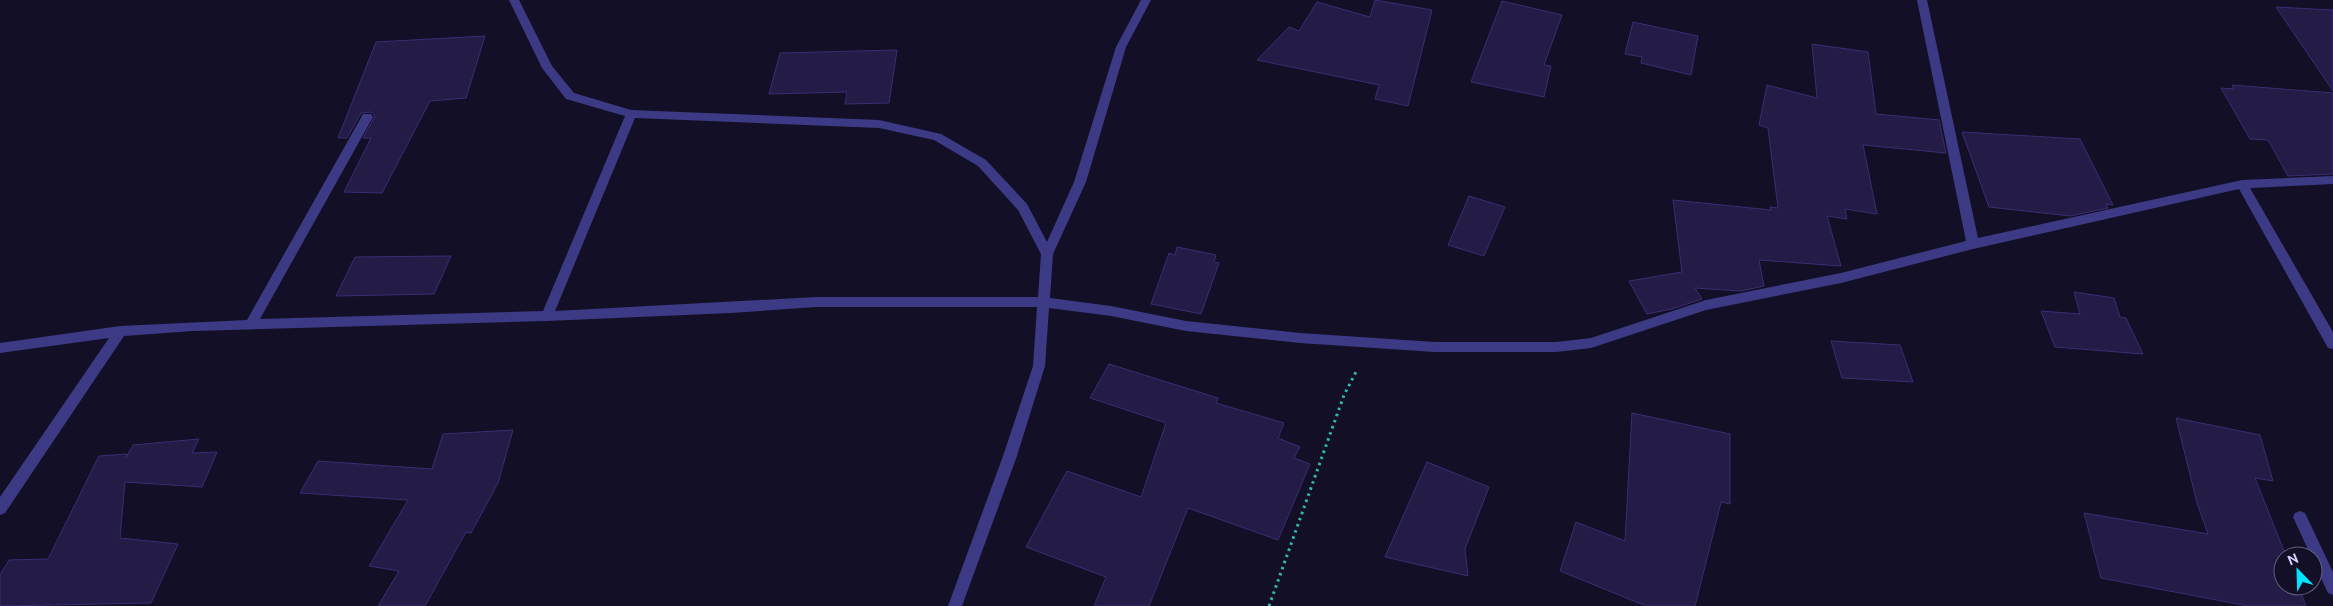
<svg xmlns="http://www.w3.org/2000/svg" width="2333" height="606" viewBox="0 0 2333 606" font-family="Ubuntu,sans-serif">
<rect width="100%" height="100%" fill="#130f26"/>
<g fill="#241b47" stroke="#3b2d73">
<path d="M1375 0 1432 10 1408 106 1375 99 1379 85 1257 60 1289 27 1299 31 1317 2 1370 17Z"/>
<path d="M1502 1 1562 15 1544 65 1551 66 1544 97 1471 82Z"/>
<path d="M2276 7 2333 10V91Z"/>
<path d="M1633 22 1698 36 1691 75 1641 63 1642 57 1625 54Z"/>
<path d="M485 36 466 98 430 101 382 193 344 192 371 138H363L375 116 371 112 361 113 347 138H338L376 42Z"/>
<path d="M1812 44 1868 52 1876 114 1939 120 1946 153 1863 145 1877 214 1845 209 1847 219 1827 216 1841 266 1759 260 1764 286 1741 291 1695 288 1702 299 1672 309 1647 314 1629 281 1682 272 1673 200 1771 210 1770 207 1778 208 1768 128 1759 125 1767 85 1817 98Z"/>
<path d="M897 50 889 103 845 104 847 92 769 94 780 53Z"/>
<path d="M2232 85 2333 93V174L2288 176 2268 140 2250 139 2221 88 2234 89Z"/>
<path d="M1962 132 2080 139 2113 205 2106 204 2108 208 2070 216 1989 207Z"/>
<path d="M1469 196 1505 207 1484 256 1448 245Z"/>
<path d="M1177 247 1216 255 1214 262 1219 263 1201 314 1151 304 1169 253 1175 255Z"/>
<path d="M451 256 434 294 336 296 355 257Z"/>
<path d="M2074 292 2114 298 2120 317 2126 318 2143 354 2055 347 2041 311 2080 314Z"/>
<path d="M1831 341 1900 345 1913 382 1842 378Z"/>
<path d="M1109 364 1218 398 1216 403 1284 423 1278 438 1300 447 1294 458 1310 464 1278 540 1188 508 1149 606H1094L1106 577 1026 547 1067 471 1141 497 1166 423 1090 398Z"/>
<path d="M1632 413 1730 434V504L1721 502 1695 606H1646L1560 571 1576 522 1625 541Z"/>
<path d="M2176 418 2260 435 2273 481 2255 478 2286 556H2283V586H2298L2306 606H2248L2101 578 2084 513 2208 534 2197 503Z"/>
<path d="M513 430 498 483 471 533 466 532 425 606H378L399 571 369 566 408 500 300 493 318 461 432 469 443 434Z"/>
<path d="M199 439 192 453 217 452 202 487 125 482 120 538 178 544 151 603 0 606V575L9 560 48 559 99 456 127 454 126 458 133 445Z"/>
<path d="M1427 462 1489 487 1465 549 1468 576 1385 557Z"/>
</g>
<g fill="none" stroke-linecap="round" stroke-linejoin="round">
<path stroke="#2fb8b0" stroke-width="3" stroke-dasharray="2.5 4" stroke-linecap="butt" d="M1269 606 1344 395 1357 370"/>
<g fill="#3d3a85" fill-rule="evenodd">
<path d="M509 0H519L552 66 574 93 631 110 879 120 941 134 986 160 1027 204 1047 242 1074 182 1116 47 1141 0H1151L1126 47 1086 182 1053 254 1050 298 1111 306 1186 321 1300 333 1435 342H1556L1591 338 1706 300 1841 273 1966 241 1917 0H1927L1978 238 2242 180 2333 176V184L2250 188 2333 332V349L2328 348 2239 189 1973 249 1841 283 1706 310 1591 348 1556 352H1435L1300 343 1186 331 1111 316 1049 308 1045 366 1017 456 962 606H948L1003 456 1033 366 1037 307H816L731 313 547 321 193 331 124 336 5 513 0 515V497L109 338 0 353V343L120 326 247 320 363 114H371L373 117 260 319 543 311 625 116 566 99 542 68ZM635 118 879 128 934 140 978 166 1018 210 1041 254 1038 297H816L555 311Z"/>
<path d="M2300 511 2305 513 2333 572V595L2328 593 2313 561V556H2311L2293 517 2295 513Z"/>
</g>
</g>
<g transform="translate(2298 571) rotate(337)"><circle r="24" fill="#130f26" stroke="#625e7d"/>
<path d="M0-4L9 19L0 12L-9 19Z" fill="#00e5ff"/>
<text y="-8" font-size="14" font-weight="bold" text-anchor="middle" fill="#d9d4ff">N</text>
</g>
</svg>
